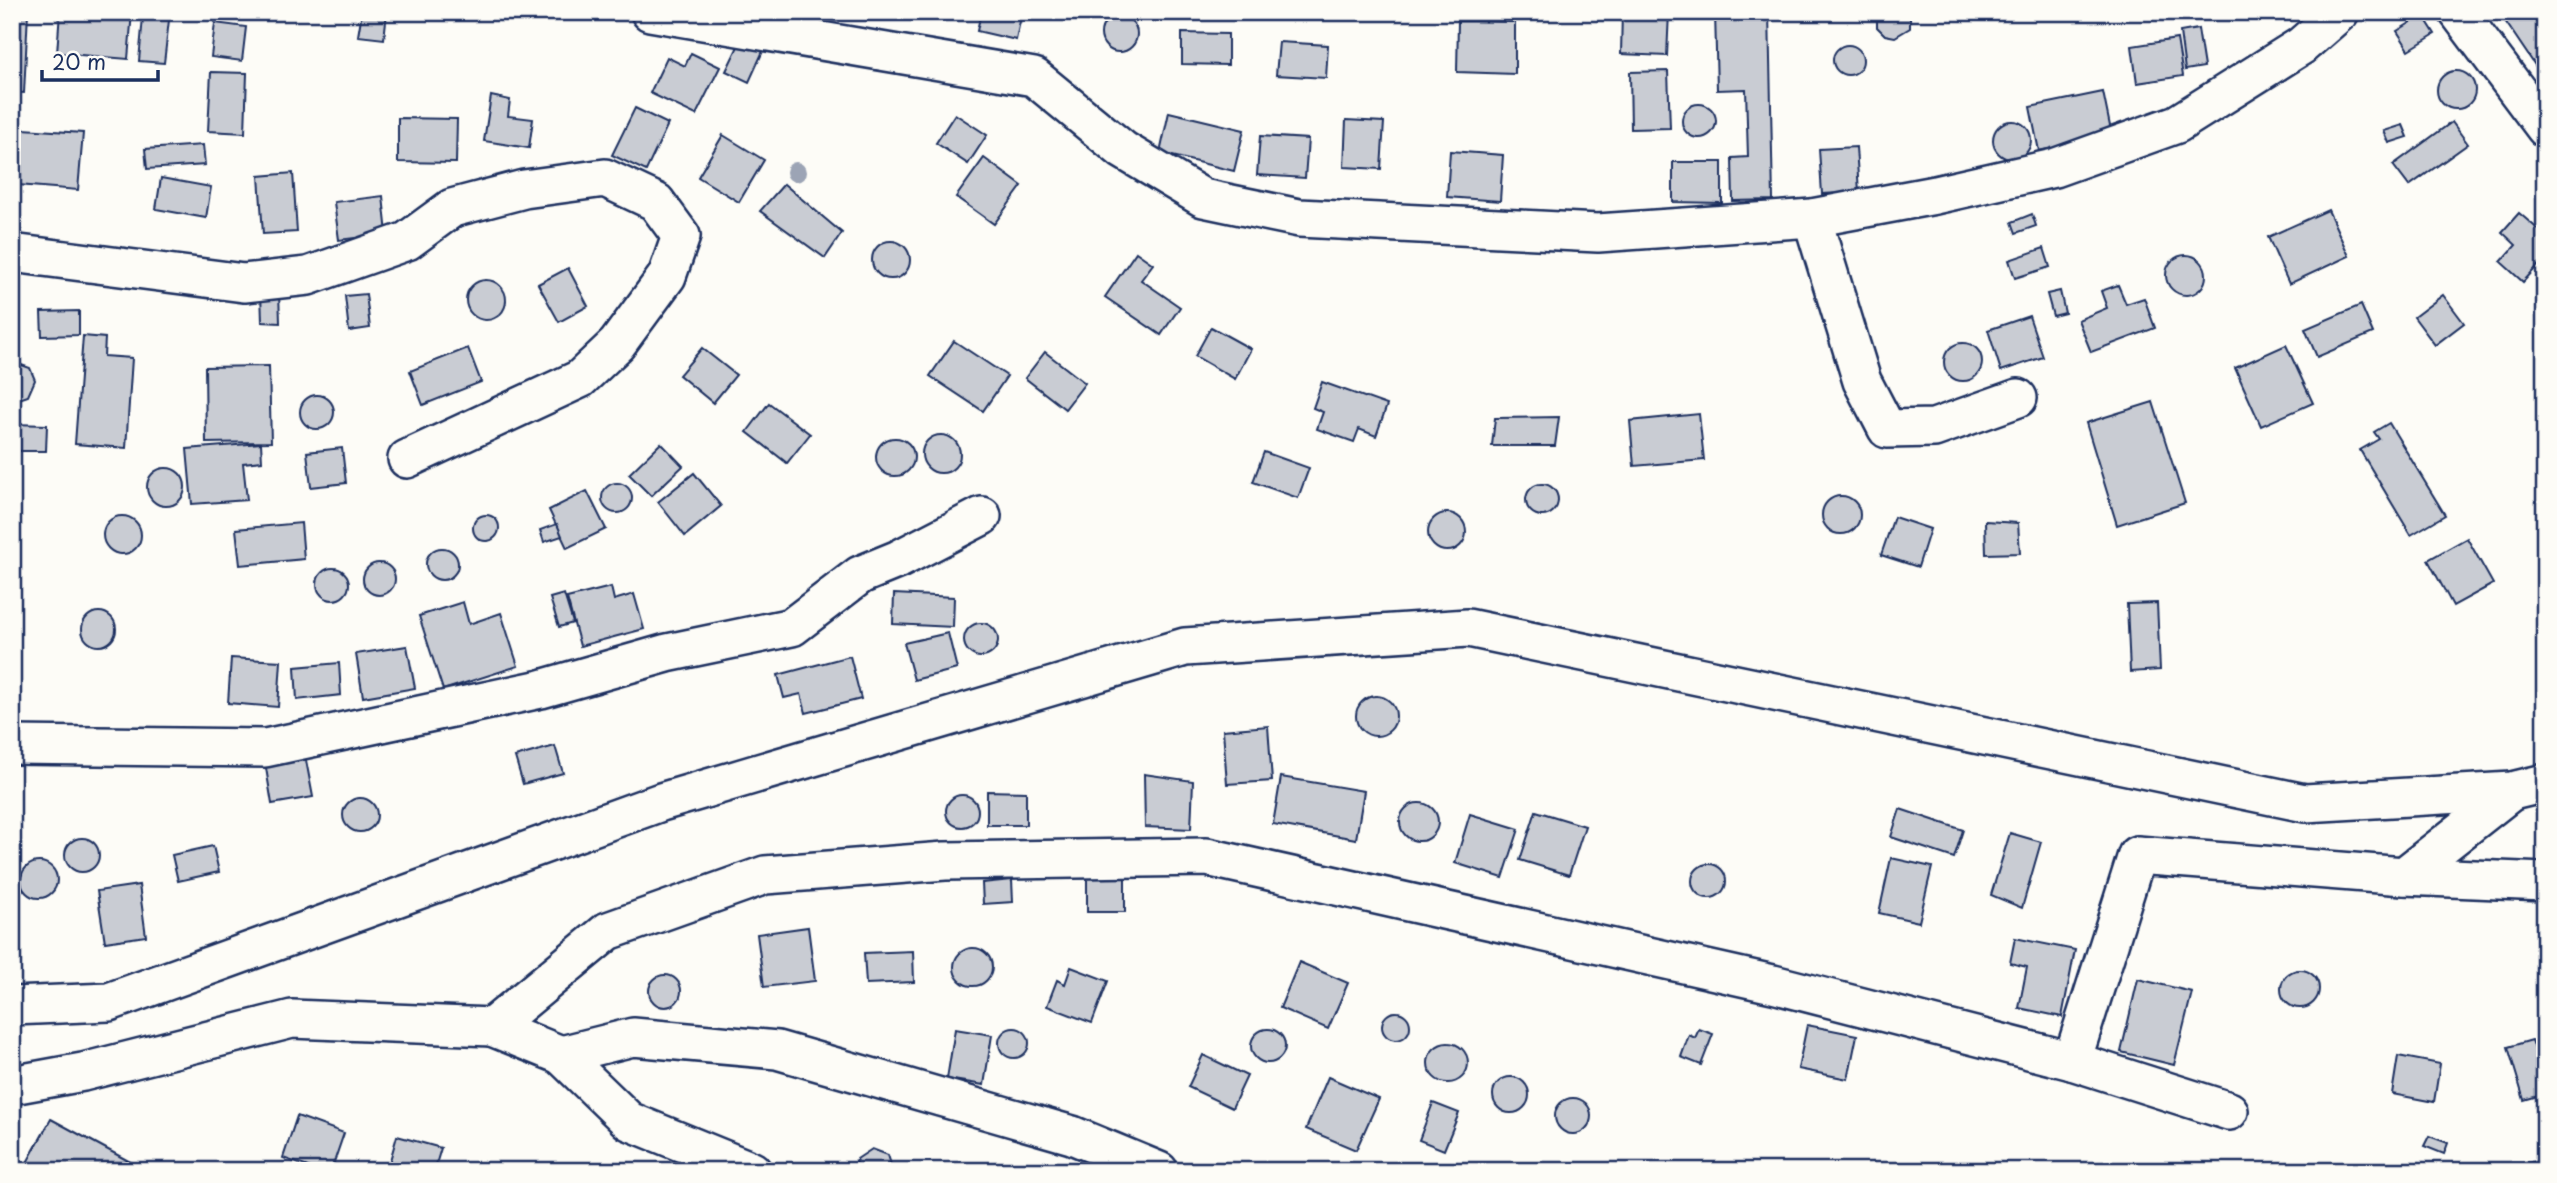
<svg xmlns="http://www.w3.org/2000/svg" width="2557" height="1183" viewBox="0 0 2557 1183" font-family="'Playpen Sans',sans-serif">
<rect width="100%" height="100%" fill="#fdfcf7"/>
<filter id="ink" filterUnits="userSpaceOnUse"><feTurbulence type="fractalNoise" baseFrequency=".0143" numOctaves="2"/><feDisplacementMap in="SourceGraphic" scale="14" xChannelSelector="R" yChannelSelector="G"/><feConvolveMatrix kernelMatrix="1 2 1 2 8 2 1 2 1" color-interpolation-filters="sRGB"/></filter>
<g filter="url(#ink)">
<g fill="#c9ccd3" stroke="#1b2f5e" stroke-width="2">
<path d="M12 12H28L24 93 12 92Z"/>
<path d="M60 12H132L128 59 57 53Z"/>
<path d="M362 12H387L384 39 358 36Z"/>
<path d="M981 12H1022L1016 40 977 31Z"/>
<path d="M1622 12H1669L1667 56 1621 54Z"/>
<path d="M1715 12H1769L1773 200 1733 201 1732 158 1748 157 1746 89 1717 90Z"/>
<path d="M1877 12H1910V28L1895 37 1885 35 1877 27Z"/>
<path d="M2499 12H2545V80Z"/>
<path d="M2423 15 2435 34 2409 50 2397 31Z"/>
<circle cx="1119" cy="34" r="18"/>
<path d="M143 17 169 20 164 63 139 61Z"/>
<path d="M1458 21 1515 22V74L1457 72Z"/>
<path d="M215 23 246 27 242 61 211 57Z"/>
<path d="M2198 29 2204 67 2185 70 2180 32Z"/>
<path d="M1182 33 1228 34V65L1182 64Z"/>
<path d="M742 38 764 49 749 82 726 71Z"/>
<path d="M2177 39 2183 76 2137 83 2132 46Z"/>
<path d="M1279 42 1328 45 1326 78 1276 75Z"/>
<circle cx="1848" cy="60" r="15"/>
<path d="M691 53 720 67 696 115 650 93 667 57 685 66Z"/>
<path d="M1668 71 1670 128 1631 129 1630 72Z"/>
<circle cx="2456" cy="90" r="19"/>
<path d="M211 72 247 73 245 133 208 131Z"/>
<path d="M2103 92 2112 136 2039 151 2030 107Z"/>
<path d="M491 96 510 100 508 116 533 119 529 148 484 141Z"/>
<circle cx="1699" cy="121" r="17"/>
<path d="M635 108 668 124 646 171 612 155Z"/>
<path d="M1169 112 1244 130 1234 171 1160 153Z"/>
<path d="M955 114 987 135 968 164 936 143Z"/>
<path d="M398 118 457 119 456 163 398 162Z"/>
<path d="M1346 120 1384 122 1381 169 1344 167Z"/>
<circle cx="2012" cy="140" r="19"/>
<path d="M2452 122 2468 144 2409 186 2393 165Z"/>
<path d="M2403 125 2408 137 2389 143 2384 131Z"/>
<path d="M23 129 83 133 78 190 18 185Z"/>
<path d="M723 135 764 160 739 202 698 177Z"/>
<path d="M1260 136 1308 139 1305 178 1257 175Z"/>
<path d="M203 145 205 165 147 169 145 149Z"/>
<path d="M1856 147 1859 192 1822 194 1819 149Z"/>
<path d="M1450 151 1503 155 1500 201 1447 197Z"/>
<path d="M984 158 1022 186 994 224 956 197Z"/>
<path d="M1673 162H1722V203L1673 202Z"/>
<path d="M293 173 297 232 263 234 259 176Z"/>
<path d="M161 178 211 187 206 218 156 209Z"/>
<path d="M784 184 842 233 825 258 760 211Z"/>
<path d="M383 196 387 234 339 240 334 202Z"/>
<path d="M2328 210 2349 256 2289 284 2268 237Z"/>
<path d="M2519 213 2539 230 2541 225 2545 228V258L2523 282 2501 262 2516 245 2502 232Z"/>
<path d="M2032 214 2036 226 2016 233 2012 222Z"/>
<circle cx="891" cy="260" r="19"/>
<path d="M2044 248 2050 267 2015 278 2009 260Z"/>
<path d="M1136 252 1153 264 1141 280 1180 307 1161 335 1105 297Z"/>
<circle cx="2186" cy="275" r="20"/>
<path d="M568 268 588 306 559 322 538 284Z"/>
<circle cx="486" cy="300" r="20"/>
<path d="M2118 285 2126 304 2144 298 2155 328 2091 352 2078 320 2107 308 2101 291Z"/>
<path d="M261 291H279L280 323 262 322Z"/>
<path d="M2060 291 2065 313 2053 316 2047 294Z"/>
<path d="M366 294 370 328 349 331 345 296Z"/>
<path d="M2443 295 2464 323 2435 345 2414 317Z"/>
<path d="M2361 305 2373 333 2317 357 2305 329Z"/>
<path d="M79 311V335L42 336 41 312Z"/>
<path d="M2029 316 2043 357 2001 371 1988 330Z"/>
<path d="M1211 327 1251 349 1235 379 1195 356Z"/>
<path d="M83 336 105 338 104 356 132 358 126 448 75 444Z"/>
<path d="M954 341 1007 376 983 411 930 376Z"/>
<circle cx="1963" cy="362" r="19"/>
<path d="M2286 345 2313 403 2261 426 2235 368Z"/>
<path d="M468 348 481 382 423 405 410 371Z"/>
<path d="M702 348 736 375 713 403 679 375Z"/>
<path d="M1045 352 1085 383 1065 409 1025 378Z"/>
<path d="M13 362 30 368 35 380 28 396 16 400H12Z"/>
<path d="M269 366 271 442 206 443 205 367Z"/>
<path d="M1322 382 1387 405 1376 436 1359 429 1354 442 1317 429 1323 412 1313 408Z"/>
<circle cx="317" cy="412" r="17"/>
<path d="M2153 402 2185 503 2117 525 2086 423Z"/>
<path d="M769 403 810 434 787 463 747 432Z"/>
<path d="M1699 414 1704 460 1634 466 1630 421Z"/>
<path d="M1559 417 1555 446H1492L1495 418Z"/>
<path d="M2389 423 2445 515 2411 535 2360 450 2379 439 2374 432Z"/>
<path d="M12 424 47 425 46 451H12Z"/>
<circle cx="941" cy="454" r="19"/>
<circle cx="895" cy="457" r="19"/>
<path d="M261 443 262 461 243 463 247 500 192 504 187 449Z"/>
<path d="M661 443 683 466 651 496 629 474Z"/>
<path d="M342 448 346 483 311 487 307 452Z"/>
<path d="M1264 452 1309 468 1298 498 1253 482Z"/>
<circle cx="166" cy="487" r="19"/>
<path d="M694 473 721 506 685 536 658 502Z"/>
<circle cx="617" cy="498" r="15"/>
<circle cx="1542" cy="500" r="16"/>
<path d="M587 491 606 529 567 548 549 510Z"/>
<circle cx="1841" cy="515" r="19"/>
<circle cx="1447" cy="532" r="19"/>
<circle cx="486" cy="528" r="13"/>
<circle cx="122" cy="535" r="19"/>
<path d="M1894 517 1930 529 1918 567 1881 555Z"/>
<path d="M1985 521 2018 523 2020 553 1986 554Z"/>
<path d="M301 523 304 559 240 565 236 529Z"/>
<path d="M557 524 562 536 544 542 540 530Z"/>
<path d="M2467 538 2493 584 2453 606 2428 560Z"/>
<circle cx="442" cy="564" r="16"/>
<circle cx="379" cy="579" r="16"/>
<circle cx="333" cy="584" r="16"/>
<path d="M611 587 614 600 634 594 644 629 580 646 567 598Z"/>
<path d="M564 594 573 623 559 627 550 598Z"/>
<path d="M894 594 954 597 953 627 893 624Z"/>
<path d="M463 602 469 624 501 613 518 666 443 690 419 616Z"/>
<path d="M2157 603 2160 670 2130 672 2127 604Z"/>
<circle cx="99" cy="629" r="17"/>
<circle cx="981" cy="640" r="17"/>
<path d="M948 633 957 669 914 680 904 643Z"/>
<path d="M407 646 415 688 363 697 356 654Z"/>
<path d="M850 656 861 699 806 713 801 694 784 698 778 675Z"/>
<path d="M231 658 281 661 278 707 228 703Z"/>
<path d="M339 663 341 695 297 700 295 667Z"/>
<circle cx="1376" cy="716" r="20"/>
<path d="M1268 726 1272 781 1227 784 1223 730Z"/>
<path d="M555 746 563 773 523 784 515 757Z"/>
<path d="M305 755 313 797 272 804 265 762Z"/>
<path d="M1144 774 1193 781 1191 829 1145 827Z"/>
<path d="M1281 777 1364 791 1356 839 1273 824Z"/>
<path d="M987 791 1026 792V825H987Z"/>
<circle cx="962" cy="811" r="16"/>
<circle cx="360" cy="815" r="17"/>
<circle cx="1419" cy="822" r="19"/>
<path d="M1900 809 1963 830 1954 858 1891 837Z"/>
<path d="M1536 811 1585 826 1569 875 1520 860Z"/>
<path d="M1470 814 1519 829 1503 878 1455 863Z"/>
<path d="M2010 833 2041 842 2022 908 1991 895Z"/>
<circle cx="82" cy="855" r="17"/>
<path d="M213 846 219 872 178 881 172 855Z"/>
<path d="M1891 858 1932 867 1919 922 1879 913Z"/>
<circle cx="39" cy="880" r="18"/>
<circle cx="1709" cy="881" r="17"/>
<rect x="1087" y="878" width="38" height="34"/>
<path d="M12 879 18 942H12Z"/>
<path d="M1012 880 1013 902 983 904 982 883Z"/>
<path d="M139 885 146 936 105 942 97 891Z"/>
<path d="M808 927 815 981 764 987 757 934Z"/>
<path d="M2015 938 2075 950 2062 1017 2019 1008 2027 967 2010 963Z"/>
<circle cx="973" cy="967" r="19"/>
<path d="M913 951 914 982 866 984 864 953Z"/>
<path d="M1299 962 1348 983 1328 1029 1280 1008Z"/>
<path d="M1071 967 1108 981 1092 1023 1047 1006 1057 980 1065 984Z"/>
<circle cx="2300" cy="989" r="19"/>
<circle cx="665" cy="991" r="16"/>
<path d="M2138 979 2192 992 2174 1065 2121 1052Z"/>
<circle cx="1396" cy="1026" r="14"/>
<path d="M1807 1025 1857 1035 1848 1079 1798 1069Z"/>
<circle cx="1014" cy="1043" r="15"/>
<path d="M955 1029 992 1035 984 1085 947 1079Z"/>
<path d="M1699 1029 1713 1034 1701 1065 1681 1057 1689 1035 1695 1038Z"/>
<circle cx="1268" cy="1046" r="17"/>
<path d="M2532 1040 2537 1055 2545 1052V1094L2524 1100 2508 1047Z"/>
<circle cx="1448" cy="1063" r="20"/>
<path d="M1203 1055 1247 1076 1232 1108 1188 1087Z"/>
<path d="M2398 1056 2440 1064 2434 1102 2392 1094Z"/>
<circle cx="1511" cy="1095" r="18"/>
<path d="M1328 1077 1379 1099 1356 1150 1306 1129Z"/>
<circle cx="1573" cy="1116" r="18"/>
<path d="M1433 1103 1459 1113 1444 1150 1419 1140Z"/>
<path d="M297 1116 344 1133 331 1171H319L283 1158Z"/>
<path d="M51 1119 147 1171H30L24 1168Z"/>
<path d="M397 1136 441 1148 434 1171H387Z"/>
<path d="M2429 1136 2448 1143 2444 1154 2424 1146Z"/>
<path d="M872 1149 888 1155 893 1171H855L857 1159Z"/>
<path d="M2539 1161 2545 1164V1171H2518L2526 1163Z"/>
</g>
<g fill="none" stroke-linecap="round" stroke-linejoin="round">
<g stroke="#1b2f5e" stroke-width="42">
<g id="street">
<path d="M650 12 1034 77 1123 150 1203 198 1299 218 1598 233 1812 218 1935 195 2054 168 2177 124 2301 46 2340 12"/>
<path d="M2458 12 2545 128"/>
<path d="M1812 218 1862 381 1887 429 1934 428 2018 398"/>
<path d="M12 253 244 283 308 276 407 241 452 208 524 189 605 178 656 202 681 236 667 276 617 344 580 379 407 459"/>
<path d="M12 745 265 748 541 689 667 653 792 627 860 575 899 559 982 516"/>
<path d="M2404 876 2512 791"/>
<path d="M12 1006 109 1002 661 802 1185 647 1468 628 2305 803 2512 791 2545 783"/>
<path d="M492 1027 561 1055 633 1037 777 1050 1072 1135 1159 1171"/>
<path d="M561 1055 629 1121 752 1171"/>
<path d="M2072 1061 2137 855 2404 876 2545 882"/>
<path d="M12 1085 83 1072 292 1019 492 1027 608 931 765 875 945 861 1207 857 1773 984 2072 1061 2229 1111"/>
</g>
</g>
<use href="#street" stroke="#fdfcf7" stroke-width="37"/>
</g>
<circle fill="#9ca4b5" cx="796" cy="172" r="10"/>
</g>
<rect width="2557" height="1183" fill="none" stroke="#fdfcf7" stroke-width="42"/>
<rect x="21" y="21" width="2515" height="1141" fill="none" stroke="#1b2f5e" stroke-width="2.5" filter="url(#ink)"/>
<path d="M42 70v10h116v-10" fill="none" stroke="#1b2f5e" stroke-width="3.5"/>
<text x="52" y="70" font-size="21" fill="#1b2f5e" stroke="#fdfcf7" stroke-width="5" paint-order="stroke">20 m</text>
</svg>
